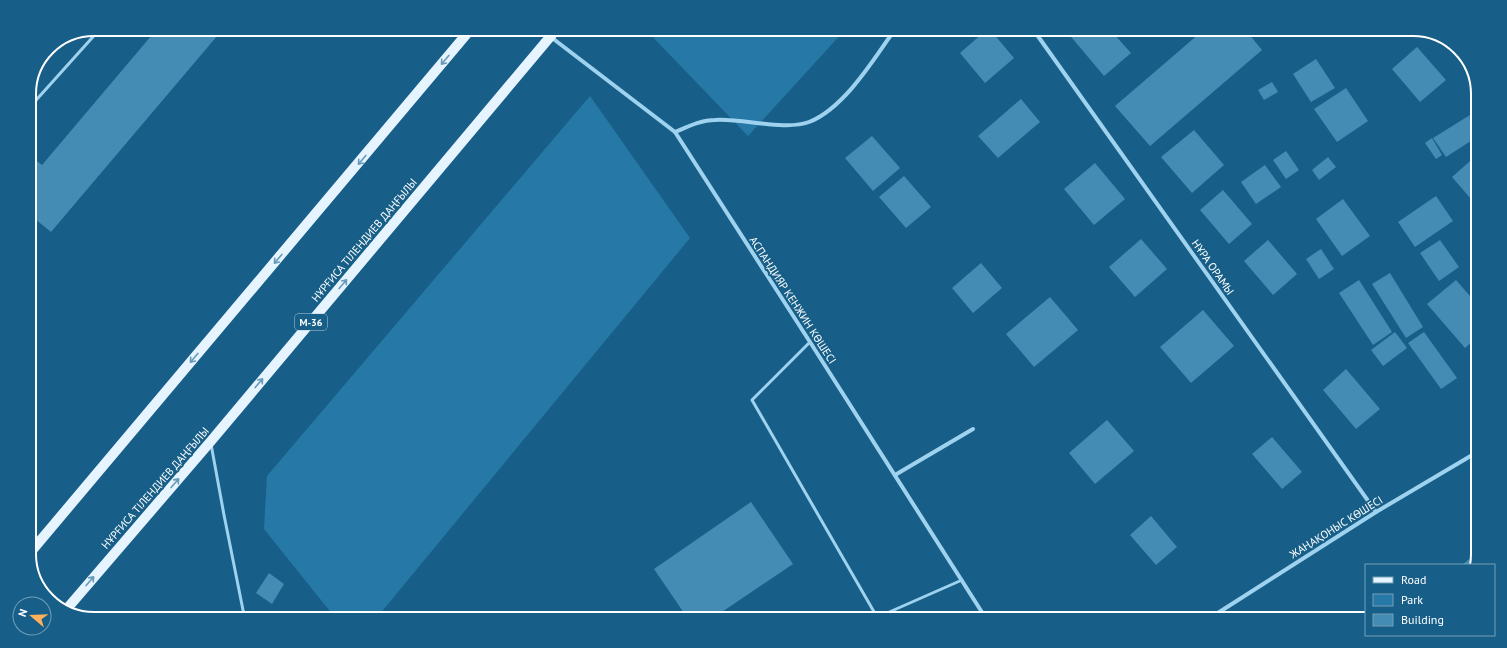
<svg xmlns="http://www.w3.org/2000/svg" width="1507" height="648" viewBox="0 0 1507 648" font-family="'PT Sans',sans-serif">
<rect width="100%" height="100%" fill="#175f88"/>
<g fill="#2679a6">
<path d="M647 31 843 32 748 136Z"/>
<path d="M590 96 690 238 379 615H333L264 529 267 476Z"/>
</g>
<g fill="#448cb3">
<path d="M157 29H223L51 232 29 214V155L42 165Z"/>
<path d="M984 32H992L1014 58 985 83 960 53Z"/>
<path d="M1067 32 1113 33 1131 53 1104 76Z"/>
<path d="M1200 33H1248L1262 50 1150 146 1115 106Z"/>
<path d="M1417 47 1446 80 1420 102 1392 69Z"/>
<path d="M1316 59 1335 88 1311 102 1293 74Z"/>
<path d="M1272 82 1278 92 1264 100 1258 90Z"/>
<path d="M1346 88 1368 121 1337 142 1314 109Z"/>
<path d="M1021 99 1040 122 998 158 978 136Z"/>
<path d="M1478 110 1477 137 1446 157 1433 138Z"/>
<path d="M1194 130 1224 165 1192 193 1161 157Z"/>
<path d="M872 136 900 168 873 191 845 158Z"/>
<path d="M1432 138 1442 155 1436 159 1425 143Z"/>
<path d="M1286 151 1299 170 1286 179 1273 160Z"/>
<path d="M1477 155V206L1452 177Z"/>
<path d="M1328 157 1336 167 1319 180 1312 170Z"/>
<path d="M1095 163 1125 199 1094 225 1064 189Z"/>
<path d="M1265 165 1281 187 1256 204 1241 182Z"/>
<path d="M904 176 931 207 906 228 879 197Z"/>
<path d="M1223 190 1252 224 1229 244 1200 210Z"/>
<path d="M1436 196 1453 221 1415 247 1398 222Z"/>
<path d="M1343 199 1370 236 1342 256 1316 219Z"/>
<path d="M1141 239 1167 269 1135 297 1109 267Z"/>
<path d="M1268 240 1297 274 1273 295 1244 261Z"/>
<path d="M1440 240 1459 267 1439 281 1420 253Z"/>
<path d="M1321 249 1334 269 1319 279 1306 259Z"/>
<path d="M981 263 1002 288 973 313 952 288Z"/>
<path d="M1390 273 1423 327 1406 338 1372 284Z"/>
<path d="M1359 280 1392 332 1373 345 1339 293Z"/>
<path d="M1456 280 1476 303 1475 339 1465 348 1427 304Z"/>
<path d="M1050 297 1078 330 1034 367 1006 334Z"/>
<path d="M1203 310 1234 346 1191 383 1160 347Z"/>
<path d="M1395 332 1407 348 1383 366 1371 350Z"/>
<path d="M1424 332 1457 378 1441 389 1408 343Z"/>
<path d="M1346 369 1380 409 1356 429 1323 390Z"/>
<path d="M1107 420 1134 451 1095 484 1069 453Z"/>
<path d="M1272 437 1302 472 1282 489 1252 454Z"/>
<path d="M751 502 793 564 716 616H686L654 569Z"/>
<path d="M1151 516 1177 547 1156 565 1130 535Z"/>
<path d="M1473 556V565H1462Z"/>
<path d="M269 573 284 584 272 604 256 593Z"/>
</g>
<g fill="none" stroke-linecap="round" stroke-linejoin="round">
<g stroke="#9ed2ee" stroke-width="3">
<path d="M29 108 100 29"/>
<path d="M810 342 752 400 877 617"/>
<path d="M211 444 224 515 244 615"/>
<path d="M878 617 962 580"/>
</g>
<g stroke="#9ed2ee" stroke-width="4">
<path d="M543 31 675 132 810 342 985 617"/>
<path d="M1035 32 1376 512"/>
<path d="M675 132C687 127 701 120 715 120 742 118 785 131 809 122 843 109 873 61 893 32"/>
<path d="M895 475 973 429"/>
<path d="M1210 618 1376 512 1474 454"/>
</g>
<g stroke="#e5f4ff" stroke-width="10">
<path d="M29 554 470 30"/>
<path d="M65 611 211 441 555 31"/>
</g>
</g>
<defs><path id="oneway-shaft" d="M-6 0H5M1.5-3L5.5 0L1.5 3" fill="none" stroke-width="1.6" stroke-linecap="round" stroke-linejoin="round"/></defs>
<g stroke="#699bb8">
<use href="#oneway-shaft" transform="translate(445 60) rotate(130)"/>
<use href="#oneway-shaft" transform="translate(362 160) rotate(130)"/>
<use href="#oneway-shaft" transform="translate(278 259) rotate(130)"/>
<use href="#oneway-shaft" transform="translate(343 284) rotate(-50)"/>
<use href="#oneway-shaft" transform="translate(194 358) rotate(130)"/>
<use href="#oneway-shaft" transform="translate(259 383) rotate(-50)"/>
<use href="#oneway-shaft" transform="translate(175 483) rotate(-49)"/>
<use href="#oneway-shaft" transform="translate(90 581) rotate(-49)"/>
</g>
<g text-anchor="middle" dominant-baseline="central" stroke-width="3.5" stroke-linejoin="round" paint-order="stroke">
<rect fill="#175f88" stroke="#b9cfdb" stroke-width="1" x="295" y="314" width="32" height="16" rx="3"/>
<g font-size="10" font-weight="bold" fill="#fff">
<text x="311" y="322">M-36</text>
</g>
<g font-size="11" fill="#fff" stroke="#175f88">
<text transform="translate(364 240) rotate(-50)">НҰРҒИСА ТІЛЕНДИЕВ ДАҢҒЫЛЫ</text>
<text transform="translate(1213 267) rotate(55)">НҰРА ОРАМЫ</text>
<text transform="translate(793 300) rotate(57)">АСПАНДИЯР КЕНЖИН КӨШЕСІ</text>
<text transform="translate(155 488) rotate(-49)">НҰРҒИСА ТІЛЕНДИЕВ ДАҢҒЫЛЫ</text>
<text transform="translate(1336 527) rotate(-32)">ЖАҢАҚОНЫС КӨШЕСІ</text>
</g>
</g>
<path d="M0 0H1507V648H0ZM94 36H1413A58 58 0 0 1 1471 94V554A58 58 0 0 1 1413 612H94A58 58 0 0 1 36 554V94A58 58 0 0 1 94 36Z" fill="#175f88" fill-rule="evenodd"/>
<path fill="none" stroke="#fff" stroke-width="2" d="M94 36H1413A58 58 0 0 1 1471 94V554A58 58 0 0 1 1413 612H94A58 58 0 0 1 36 554V94A58 58 0 0 1 94 36Z"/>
<rect x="1365" y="564" width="130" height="72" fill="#175f88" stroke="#749fb8"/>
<rect x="1373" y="577" width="20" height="6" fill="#e5f4ff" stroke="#749fb8"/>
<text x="1401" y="584" font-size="12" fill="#ffffff">Road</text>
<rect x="1373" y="594" width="20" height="12" fill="#2679a6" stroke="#749fb8"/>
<text x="1401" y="604" font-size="12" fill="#ffffff">Park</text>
<rect x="1373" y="614" width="20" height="12" fill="#448cb3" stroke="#749fb8"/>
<text x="1401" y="624" font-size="12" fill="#ffffff">Building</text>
<g transform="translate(32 616) rotate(289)"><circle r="19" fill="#175f88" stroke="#749fb8"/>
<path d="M0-3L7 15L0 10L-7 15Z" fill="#ffb05b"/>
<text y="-6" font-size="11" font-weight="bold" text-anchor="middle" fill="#ffffff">N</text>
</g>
</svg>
